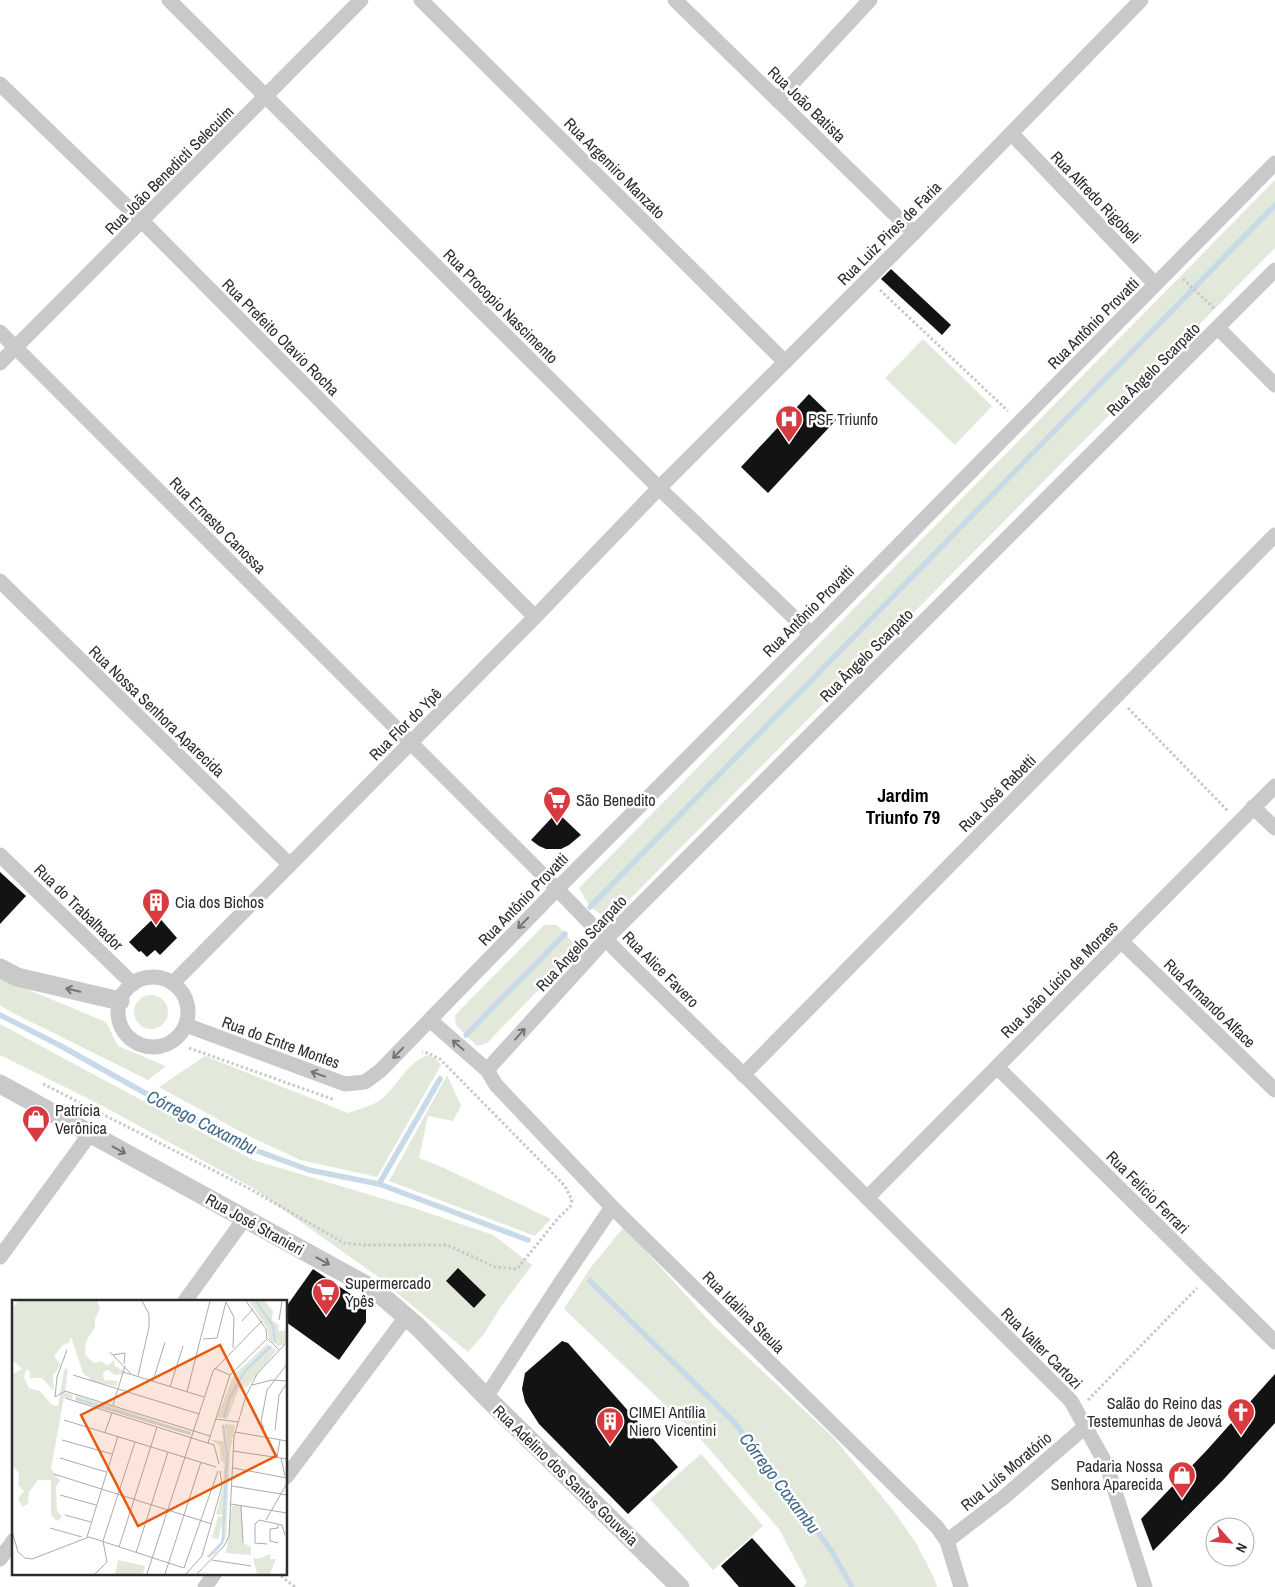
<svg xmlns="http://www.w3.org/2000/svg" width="1275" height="1587" viewBox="0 0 1275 1587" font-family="'Archivo Narrow',sans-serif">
<rect width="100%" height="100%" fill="#fff"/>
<g fill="#e2e9db">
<path d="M1275 180V248L609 920 590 907 579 888Z"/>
<path d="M923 339 992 406 955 445 885 378Z"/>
<path d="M544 925H557L574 944 573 954 487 1043 477 1046 456 1025 455 1015Z"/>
<path d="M0 978 106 1022 118 1046 166 1066 148 1080 11 1012 0 1005Z"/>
<circle cx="151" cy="1012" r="17"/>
<path d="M0 1024 253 1160 414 1208 493 1235 532 1265 500 1308 484 1334 468 1352 377 1276 253 1188 99 1104 0 1055Z"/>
<path d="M428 1055 436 1059 441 1065 377 1177 300 1160 243 1133 159 1087 205 1056 348 1113C359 1109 376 1105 384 1097 399 1083 408 1062 428 1055Z"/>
<path d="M447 1075 461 1106 453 1121 428 1116 419 1158 444 1168 551 1219 535 1236 389 1181Z"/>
<path d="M624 1227 713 1325 834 1438 893 1510 916 1543 934 1578 937 1587H803L807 1582 779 1529 697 1435 564 1309 591 1267Z"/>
<path d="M701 1454 763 1526 713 1570 650 1499Z"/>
</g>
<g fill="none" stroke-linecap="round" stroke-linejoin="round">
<g stroke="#c8dae8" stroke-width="5.5">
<path d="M590 907 1275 205"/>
<path d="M0 1015 59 1045 233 1142 309 1170 379 1184 528 1240"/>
<path d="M466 1035 565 934"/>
<path d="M379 1184 440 1079"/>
<path d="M590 1281 734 1422 831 1550 852 1587"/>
</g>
</g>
<g fill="#131313">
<path d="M891 269 951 325 942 335 881 279Z"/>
<path d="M809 394 836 420 768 493 741 467Z"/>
<path d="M557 812 581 835 569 845 561 849H546L539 846 531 840Z"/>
<path d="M0 872 26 896 0 924Z"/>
<path d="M157 915 177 938 160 955 155 950 147 957 141 951 139 952 129 942Z"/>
<path d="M458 1268 486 1295 474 1308 446 1281Z"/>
<path d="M313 1269 361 1301 366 1310V1322L339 1360 286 1322V1307Z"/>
<path d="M562 1341 568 1343 678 1467 628 1514 539 1424 525 1402 522 1389 525 1373Z"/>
<path d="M1275 1374V1423L1224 1479 1153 1551 1141 1519 1207 1450Z"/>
<path d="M752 1538 796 1587H739L721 1566Z"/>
</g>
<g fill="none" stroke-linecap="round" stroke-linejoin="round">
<g stroke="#c9c9c9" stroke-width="3" stroke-dasharray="2.5 2.5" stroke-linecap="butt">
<path d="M1183 279 1215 309"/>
<path d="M880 290 1008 411"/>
<path d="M1128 708 1228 811"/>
<path d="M189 1048 335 1100"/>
<path d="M43 1084 250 1189 344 1243 364 1245H447L495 1267 517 1269 560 1216 570 1207 572 1200 565 1186 440 1059 428 1053 422 1052"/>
<path d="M1088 1400 1197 1288"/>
<path d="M277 1573 295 1587"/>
</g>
<g stroke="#c9c9c9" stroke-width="15">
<path d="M169 0 659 488 811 634"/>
<path d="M421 0 785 362"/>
<path d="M675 0 914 233"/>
<path d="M0 84 142 221 535 617"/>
<path d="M777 100 870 0"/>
<path d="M1012 134 1155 284"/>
<path d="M1218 328 1275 385"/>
<path d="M0 332 557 889 626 960 751 1082 1071 1401 1107 1466 1145 1587"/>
<path d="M0 363 361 0"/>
<path d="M0 581 290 865"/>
<path d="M1253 807 1275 828"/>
<path d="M0 855 133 984"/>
<path d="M1121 941 1275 1090"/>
<circle cx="153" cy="1012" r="35"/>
<path d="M173 983 535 617 659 488 914 233 1141 0"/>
<path d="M430 1020 487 1070 496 1085 612 1207 937 1527 947 1541 961 1587"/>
<path d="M186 1025 345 1084 365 1082 381 1070 557 889 811 634 1275 163"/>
<path d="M997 1067 1275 1342"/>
<path d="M487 1070 606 939 1275 270"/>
<path d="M743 1075 1275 535"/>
<path d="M867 1198 1275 786"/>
<path d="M0 1257 90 1134"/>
<path d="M185 1301 245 1218"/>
<path d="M486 1397 559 1285 612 1207"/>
<path d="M286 1477 406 1317"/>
<path d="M947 1541 1003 1498 1086 1426"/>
<path d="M0 1559 14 1540"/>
<path d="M205 1587 215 1573"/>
</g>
<g stroke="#c9c9c9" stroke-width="19">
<path d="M0 968 17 977 120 1001"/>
<path d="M0 1084 375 1290 418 1327 486 1397 680 1587"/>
</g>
</g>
<defs><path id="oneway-shaft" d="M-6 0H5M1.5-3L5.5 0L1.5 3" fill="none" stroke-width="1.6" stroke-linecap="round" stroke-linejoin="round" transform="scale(1.25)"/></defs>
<g stroke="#737373">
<use href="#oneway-shaft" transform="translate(523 923) rotate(134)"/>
<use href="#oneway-shaft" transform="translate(73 990) rotate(-167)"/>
<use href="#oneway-shaft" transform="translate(520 1034) rotate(-48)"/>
<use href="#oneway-shaft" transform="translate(458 1045) rotate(-139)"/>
<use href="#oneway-shaft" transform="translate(398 1053) rotate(134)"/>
<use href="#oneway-shaft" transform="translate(318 1074) rotate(-160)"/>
<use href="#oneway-shaft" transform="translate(119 1150) rotate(29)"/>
<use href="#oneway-shaft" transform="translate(323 1261) rotate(29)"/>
</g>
<defs>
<g id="hospital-pin" transform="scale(1.4375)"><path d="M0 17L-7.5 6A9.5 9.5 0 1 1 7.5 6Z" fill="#d73b3f" stroke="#fff"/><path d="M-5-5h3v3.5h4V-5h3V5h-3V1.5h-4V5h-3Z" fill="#fff"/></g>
<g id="supermarket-pin" transform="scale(1.4375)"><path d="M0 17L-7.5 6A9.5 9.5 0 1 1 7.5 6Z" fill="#d73b3f" stroke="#fff"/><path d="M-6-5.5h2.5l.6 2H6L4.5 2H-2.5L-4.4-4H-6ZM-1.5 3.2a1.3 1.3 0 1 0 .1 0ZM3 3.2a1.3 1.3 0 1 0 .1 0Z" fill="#fff"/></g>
<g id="building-pin" transform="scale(1.4375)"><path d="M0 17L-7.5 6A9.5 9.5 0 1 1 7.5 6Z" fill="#d73b3f" stroke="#fff"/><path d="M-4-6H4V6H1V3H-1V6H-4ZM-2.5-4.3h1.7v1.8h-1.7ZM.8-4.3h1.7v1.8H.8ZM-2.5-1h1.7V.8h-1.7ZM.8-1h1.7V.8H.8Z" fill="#fff"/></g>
<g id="shop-pin" transform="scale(1.4375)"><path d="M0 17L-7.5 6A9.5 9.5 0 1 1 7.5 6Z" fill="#d73b3f" stroke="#fff"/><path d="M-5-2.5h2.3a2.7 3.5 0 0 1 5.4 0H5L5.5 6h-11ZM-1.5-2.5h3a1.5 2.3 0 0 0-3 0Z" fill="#fff"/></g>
<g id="church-pin" transform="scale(1.4375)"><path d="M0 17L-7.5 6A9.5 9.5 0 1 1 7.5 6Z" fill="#d73b3f" stroke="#fff"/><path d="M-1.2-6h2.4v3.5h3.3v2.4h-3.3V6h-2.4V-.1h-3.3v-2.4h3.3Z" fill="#fff"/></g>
</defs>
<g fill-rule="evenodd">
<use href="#hospital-pin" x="789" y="419"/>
<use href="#supermarket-pin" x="557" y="800"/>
<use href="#building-pin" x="156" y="902"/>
<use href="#shop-pin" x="36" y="1119"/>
<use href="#supermarket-pin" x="326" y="1292"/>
<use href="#church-pin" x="1241" y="1412"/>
<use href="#building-pin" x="610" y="1421"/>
<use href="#shop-pin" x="1182" y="1475"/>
</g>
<g text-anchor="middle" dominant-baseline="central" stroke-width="5" stroke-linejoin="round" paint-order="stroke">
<g font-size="16" fill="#2c2c2c" stroke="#fff">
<text transform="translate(807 104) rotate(44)">Rua João Batista</text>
<text transform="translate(615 168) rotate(45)">Rua Argemiro Manzato</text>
<text transform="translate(169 170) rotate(-45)">Rua João Benedicti Selecuim</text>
<text transform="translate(1096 197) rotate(46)">Rua Alfredo Rigobeli</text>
<text transform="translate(889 233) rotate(-45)">Rua Luiz Pires de Faria</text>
<text transform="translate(501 306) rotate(45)">Rua Procopio Nascimento</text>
<text transform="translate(1093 323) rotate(-45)">Rua Antônio Provatti</text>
<text transform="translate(281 337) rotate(45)">Rua Prefeito Otavio Rocha</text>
<text transform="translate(1153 369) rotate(-45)">Rua Ângelo Scarpato</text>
<text transform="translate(218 525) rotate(45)">Rua Ernesto Canossa</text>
<text transform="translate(808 611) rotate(-45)">Rua Antônio Provatti</text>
<text transform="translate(866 655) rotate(-45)">Rua Ângelo Scarpato</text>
<text transform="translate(157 711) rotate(44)">Rua Nossa Senhora Aparecida</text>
<text transform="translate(405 724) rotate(-45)">Rua Flor do Ypê</text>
<text transform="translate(997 793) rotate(-45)">Rua José Rabetti</text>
<text transform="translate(523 899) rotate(-46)">Rua Antônio Provatti</text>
<text transform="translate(79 907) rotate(44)">Rua do Trabalhador</text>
<text transform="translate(581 943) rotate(-47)">Rua Ângelo Scarpato</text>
<text transform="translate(661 969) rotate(45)">Rua Alice Favero</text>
<text transform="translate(1059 979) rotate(-45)">Rua João Lúcio de Moraes</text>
<text transform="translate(1210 1003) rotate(44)">Rua Armando Alface</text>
<text transform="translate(281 1042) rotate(20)">Rua do Entre Montes</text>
<text transform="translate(1148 1192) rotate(45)">Rua Felicio Ferrari</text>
<text transform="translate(255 1224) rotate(29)">Rua José Stranieri</text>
<text transform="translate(744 1312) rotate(45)">Rua Idalina Steula</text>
<text transform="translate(1042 1348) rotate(45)">Rua Valter Cartozi</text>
<text transform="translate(1006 1471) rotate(-40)">Rua Luís Moratório</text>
<text transform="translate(566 1475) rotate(44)">Rua Adelino dos Santos Gouveia</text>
</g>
<g font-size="16" fill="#2c2c2c" stroke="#fff" text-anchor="start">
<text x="808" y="419">PSF Triunfo</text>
<text x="576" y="800">São Benedito</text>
<text x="175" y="902">Cia dos Bichos</text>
<text x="55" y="1110">Patrícia<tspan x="55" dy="18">Verônica</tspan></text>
<text x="345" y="1283">Supermercado<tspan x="345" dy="18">Ypês</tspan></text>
<text x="1222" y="1403" text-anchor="end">Salão do Reino das<tspan x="1222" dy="18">Testemunhas de Jeová</tspan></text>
<text x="629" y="1412">CIMEI Antília<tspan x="629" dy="18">Niero Vicentini</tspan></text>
<text x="1163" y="1466" text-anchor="end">Padaria Nossa<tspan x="1163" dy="18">Senhora Aparecida</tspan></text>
</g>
<g font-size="18" font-style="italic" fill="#416988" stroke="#fff">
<text transform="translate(202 1122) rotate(27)">Córrego Caxambu</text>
<text transform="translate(780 1483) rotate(53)">Córrego Caxambu</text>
</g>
<g font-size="19" font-weight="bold" fill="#000" stroke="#fff">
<text x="903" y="795">Jardim<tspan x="903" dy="22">Triunfo 79</tspan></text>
</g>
</g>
<g transform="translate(12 1300)">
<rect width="275" height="275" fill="#fff"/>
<path d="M6 1H85L88 9 83 19V27L74 41 73 55 82 63 90 61 95 66 102 60 103 66 115 73 103 75 96 70 91 72 92 80 106 81 104 86 81 82 71 73 59 37 57 43 51 45 42 56 49 65 41 75 42 91 30 78H18V72L14 69 12 78 17 88 28 91 40 105 46 106 52 70 56 67 53 92 61 95 60 99 52 97 39 169 48 180 44 187 45 210 50 217 45 221 39 215V180H26L17 192 16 204 10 207 6 198 12 191 6 185 7 174 0 164V74L10 69 0 59 1 7ZM237 1H253L261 11 260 20 267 25 266 31H273L275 21V42L271 45 265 46 257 39 255 28ZM255 44 264 51 235 87 228 86 215 119 205 117 222 75ZM64 95 179 132V134L63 100ZM213 124 223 125 218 151 214 238 203 254 197 257 210 243 212 236 216 153ZM199 140 212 141 214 164 209 161 208 146ZM212 164 214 171 211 215 204 214 211 188ZM229 205 231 243 239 247V255L214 253 220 206ZM206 216 212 217 206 239 200 238ZM259 254 258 259H264L258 274H245L241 258 246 259ZM106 260 133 266 131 274H103Z" fill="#e2e9db"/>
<path fill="none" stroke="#c8dae8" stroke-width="2.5" d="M244 1 261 26 263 42M64 99 179 134M212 118 217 99 233 71 259 46M196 257 210 243 211 236 215 155 211 125"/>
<path fill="none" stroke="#ababab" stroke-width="1" d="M214 2 222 17 221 48M267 20 270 1M230 21 241 9M191 39 205 38 214 2M256 39 267 50M55 50 45 77 43 97 53 91 198 136M98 52 119 74M101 55 113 53 112 64M202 68 218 75M111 72 192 97M61 75 187 114M126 76 137 27V14L130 1M141 81 153 42M240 85 260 80 275 81M158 87 171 46M175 92 198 1M53 98 202 145 207 164M101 105 113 66M204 119 226 122M52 120 204 167M252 128 249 122 255 90 275 64M263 130 267 95 275 83M93 132 100 113M223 132 275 141M50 140 100 154M196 143 218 75 255 39 254 29 234 1M221 151 275 159M265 157 268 140M48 158 94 172M269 158 273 176M221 168 275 178M42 174 200 224M220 186 275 195M48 195 84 205M219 204 275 213M229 205 231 243M53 215 79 222M254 220 275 183M266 225V228L258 229V241L266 243M38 228 70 237M0 231 6 252 13 258 20 259 77 237 172 268 206 171M75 237 106 136M255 244 243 243V224L247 220 270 225 273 235M107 247 145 127M124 253 156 152M200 260 239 266M83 274 95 262 91 241 123 142M135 274 201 71 250 21M153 274 189 162M174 274 190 256 210 186 208 171M185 274 212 246 217 236 222 136 234 96 245 74 275 42"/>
<path fill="#e8590c" fill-opacity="0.15" stroke="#e8590c" stroke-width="2.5" d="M208 45 264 156 126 226 69 115Z"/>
<rect width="275" height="275" fill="none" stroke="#2c2c2c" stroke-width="2.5"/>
</g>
<g transform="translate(1230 1542) rotate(117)"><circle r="24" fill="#ffffff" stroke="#ababab"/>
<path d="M0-4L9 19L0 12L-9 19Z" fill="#d73b3f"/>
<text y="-8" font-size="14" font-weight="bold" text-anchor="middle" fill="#2c2c2c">N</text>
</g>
</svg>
